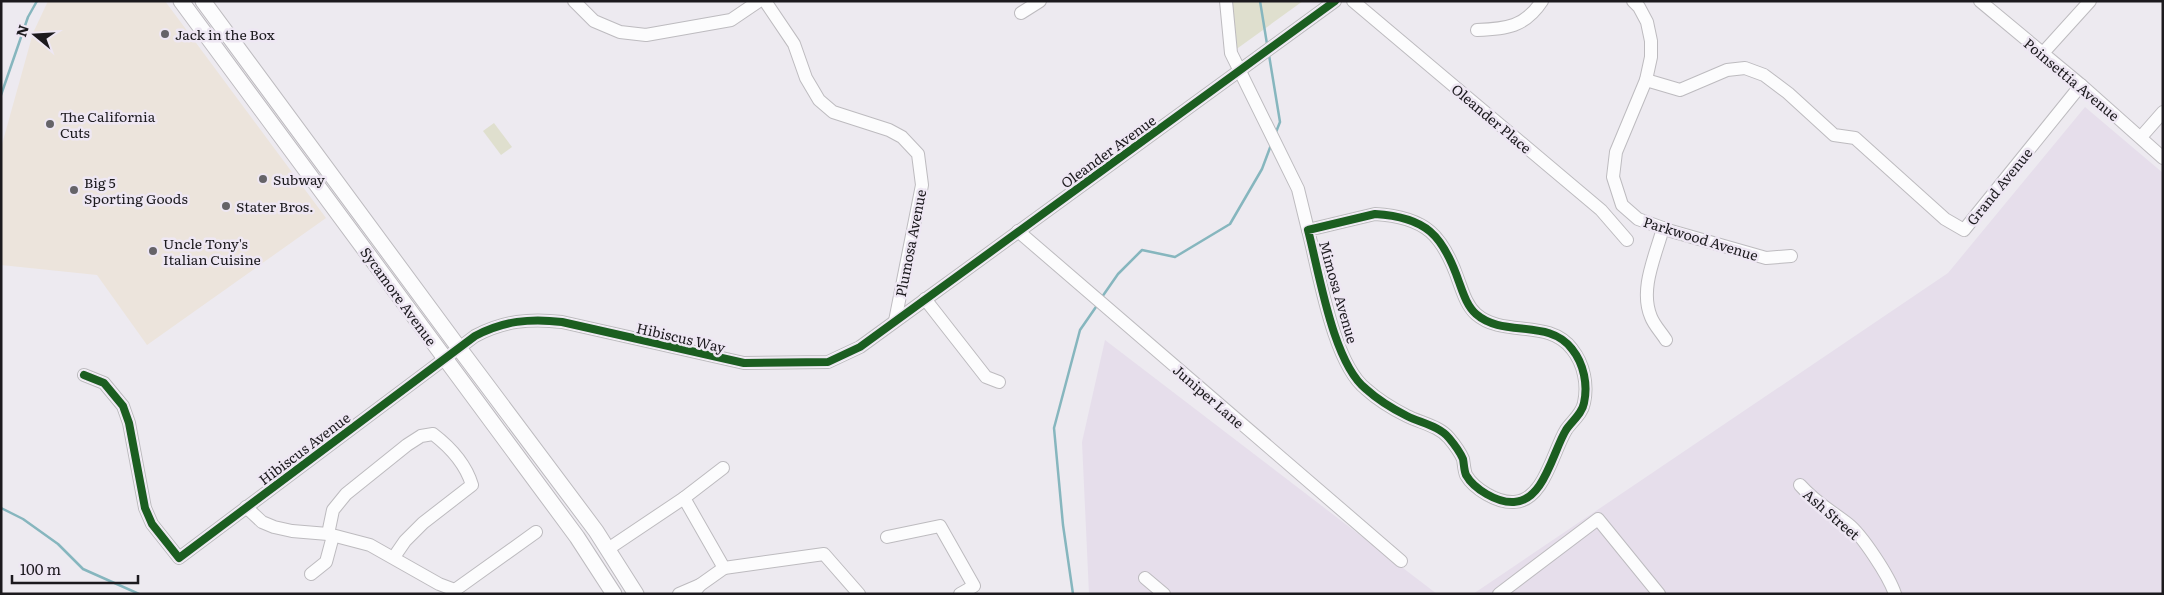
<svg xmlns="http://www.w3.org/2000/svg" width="2164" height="595" viewBox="0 0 2164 595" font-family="Literata,serif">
<rect width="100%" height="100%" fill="#edeaf0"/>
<path fill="#ece4dc" d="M48 1H165L326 218 147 345 97 275 1 265V148L33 33Z"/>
<g fill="#e6deeb">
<path d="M2085 107 2163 173V594H1473L1948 273Z"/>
<path d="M1105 340 1437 594H1089L1082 442Z"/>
</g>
<g fill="#dfdfce">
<path d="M1226 1H1303L1231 53Z"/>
<path d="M494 123 512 147 501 155 483 131Z"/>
</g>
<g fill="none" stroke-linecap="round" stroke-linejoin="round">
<g stroke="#86b6be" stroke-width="2.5">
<path d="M1260 1 1267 44"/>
<path d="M1269 55 1280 122 1276 132"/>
<path d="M1 95 28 17 37 1"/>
<path d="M1102 297 1118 274 1142 250 1175 257 1230 224 1262 169 1271 145"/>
<path d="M1 508 23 519 58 544 83 569 139 594"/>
<path d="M1073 594 1063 525 1054 428 1080 330 1098 304"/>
</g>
<g stroke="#bdbbbf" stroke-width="14">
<g id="minor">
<path d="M574 1 594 21 620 32 646 35 731 20 759 1"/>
<path d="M765 1 794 44 806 78 819 100 833 112 889 130 902 137 918 154 922 185 895 321"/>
<path d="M1226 1 1231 53 1298 189 1308 230"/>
<path d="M1353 1 1601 210 1627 240"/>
<path d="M1633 1 1639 7 1647 22 1651 41V57L1646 80 1616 152 1613 177 1622 205 1638 219 1671 231 1766 258 1791 256"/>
<path d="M1980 1 2081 85 2163 158"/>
<path d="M1021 13 1040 1"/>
<path d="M1477 30C1506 29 1525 27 1542 1"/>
<path d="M2042 54 2090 1"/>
<path d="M1646 80 1680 90 1727 70 1745 68 1764 75 1788 93 1834 135 1855 138 1945 219 1964 230 2081 85"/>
<path d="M2141 137 2163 112"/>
<path d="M1375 214C1426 217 1443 235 1459 282 1463 293 1467 306 1476 314 1503 338 1549 318 1572 349 1584 364 1588 385 1584 403 1582 414 1572 421 1566 430 1553 451 1544 501 1514 502 1497 503 1474 489 1466 475 1464 470 1464 464 1463 459 1460 452 1454 444 1449 438 1439 426 1421 423 1407 416 1393 409 1377 399 1366 389 1333 363 1319 272 1308 230Z"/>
<path d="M1663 228C1656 255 1639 289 1651 317 1654 325 1661 332 1666 340"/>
<path d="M1018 231 1401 561"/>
<path d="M925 299 986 377 999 382"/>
<path d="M84 375 104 383 123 406 129 423 145 508 152 524 179 558 475 336C503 321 530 318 562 322L744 363 828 362 860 347 1335 1"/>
<path d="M1800 485C1816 503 1830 510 1848 524 1862 535 1889 576 1895 594"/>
<path d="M684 498 723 468"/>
<path d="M246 507 262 522 274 527 292 531 328 534 370 545 439 584 455 590 536 532"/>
<path d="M328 534 333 510 346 494 407 445 421 436 433 434C450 447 466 465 472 485L423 523 405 541 394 557"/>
<path d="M887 537 940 526 974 586 960 594"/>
<path d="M608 549 684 498 724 568 824 554 859 594"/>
<path d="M311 574 326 562 333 536"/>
<path d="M1145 578 1164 594"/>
<path d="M679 594 700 585"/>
<path d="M693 594 700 585 724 568"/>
<path d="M1499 594 1598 519 1659 594"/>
</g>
</g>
<g stroke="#bdbbbf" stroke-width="17">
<g id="major">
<path d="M181 1 577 537 614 594"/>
<path d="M203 1 459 348 596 531 636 594"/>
</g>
</g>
<use href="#minor" stroke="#fcfcfd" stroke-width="12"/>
<use href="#major" stroke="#fcfcfd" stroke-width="15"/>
<g stroke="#eee7f3" stroke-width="11">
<g id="cycleway">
<path d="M1375 214C1426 217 1443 235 1459 282 1463 293 1467 306 1476 314 1503 338 1549 318 1572 349 1584 364 1588 385 1584 403 1582 414 1572 421 1566 430 1553 451 1544 501 1514 502 1497 503 1474 489 1466 475 1464 470 1464 464 1463 459 1460 452 1454 444 1449 438 1439 426 1421 423 1407 416 1393 409 1377 399 1366 389 1333 363 1319 272 1308 230Z"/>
<path d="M84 375 104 383 123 406 129 423 145 508 152 524 179 558 475 336C503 321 530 318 562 322L744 363 828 362 860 347 1335 1"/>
</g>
</g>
<use href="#cycleway" stroke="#1b5e20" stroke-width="8"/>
</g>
<g fill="#656368" stroke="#eee7f3" stroke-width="2">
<circle cx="165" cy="34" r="5"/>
<circle cx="50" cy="124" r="5"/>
<circle cx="263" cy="179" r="5"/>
<circle cx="74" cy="190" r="5"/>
<circle cx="226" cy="206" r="5"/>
<circle cx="153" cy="251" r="5"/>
</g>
<g text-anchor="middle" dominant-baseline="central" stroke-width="5" stroke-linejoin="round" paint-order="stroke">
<g font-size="14" fill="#1c1a1e" stroke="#eee7f3" text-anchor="start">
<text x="175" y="34">Jack in the Box</text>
<text x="60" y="116">The California<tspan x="60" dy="16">Cuts</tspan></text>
<text x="273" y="179">Subway</text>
<text x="84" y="182">Big 5<tspan x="84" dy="16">Sporting Goods</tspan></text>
<text x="236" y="206">Stater Bros.</text>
<text x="163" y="243">Uncle Tony's<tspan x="163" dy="16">Italian Cuisine</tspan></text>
</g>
<g font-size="14" fill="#1c1a1e" stroke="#eee7f3">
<text transform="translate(2072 79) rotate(40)">Poinsettia Avenue</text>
<text transform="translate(1492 118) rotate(40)">Oleander Place</text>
<text transform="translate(1108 151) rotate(-36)">Oleander Avenue</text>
<text transform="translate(1999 186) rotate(-51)">Grand Avenue</text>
<text transform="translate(1701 238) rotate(17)">Parkwood Avenue</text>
<text transform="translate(910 243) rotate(-79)">Plumosa Avenue</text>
<text transform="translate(1339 292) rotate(74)">Mimosa Avenue</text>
<text transform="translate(399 296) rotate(54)">Sycamore Avenue</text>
<text transform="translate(681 337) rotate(13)">Hibiscus Way</text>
<text transform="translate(1209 396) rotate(41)">Juniper Lane</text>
<text transform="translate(304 448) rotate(-37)">Hibiscus Avenue</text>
<text transform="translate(1832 514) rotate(41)">Ash Street</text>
</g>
</g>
<rect width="2164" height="595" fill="none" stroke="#1c1a1e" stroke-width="5"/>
<g transform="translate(35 35) rotate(288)" stroke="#eee7f3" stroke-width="4" paint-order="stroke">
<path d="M0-4L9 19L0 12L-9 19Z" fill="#1c1a1e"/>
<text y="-8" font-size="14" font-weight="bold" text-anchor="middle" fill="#1c1a1e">N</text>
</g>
<path d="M12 575v8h126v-8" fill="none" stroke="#1c1a1e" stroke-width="2.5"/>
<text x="20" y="575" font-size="15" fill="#1c1a1e" stroke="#eee7f3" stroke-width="4" paint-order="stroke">100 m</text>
</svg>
